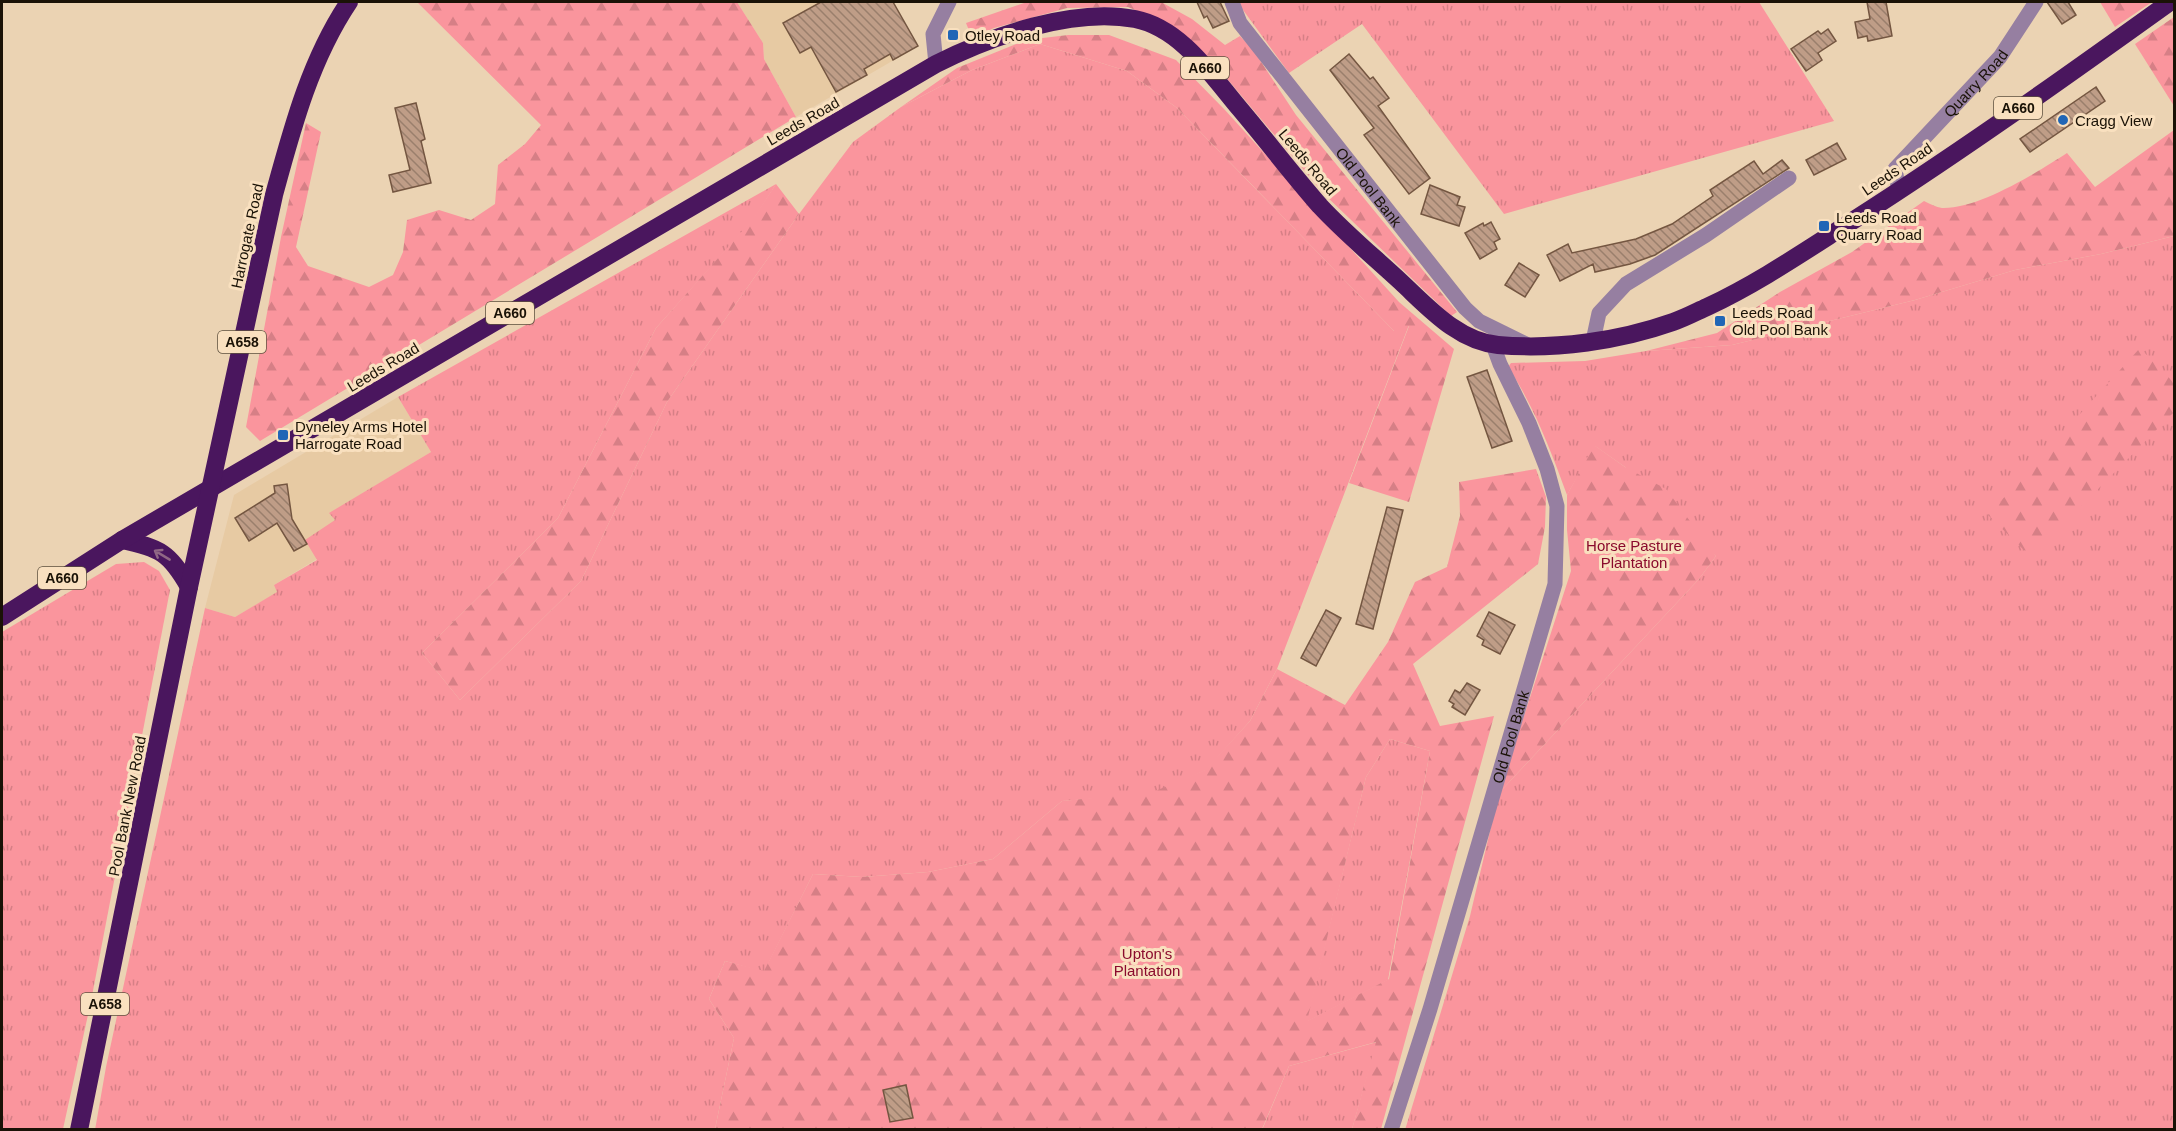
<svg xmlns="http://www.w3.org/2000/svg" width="2176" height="1131" viewBox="0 0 2176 1131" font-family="Helvetica,sans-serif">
<defs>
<pattern id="grass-tufts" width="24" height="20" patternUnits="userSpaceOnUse" patternTransform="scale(1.5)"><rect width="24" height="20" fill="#fa959d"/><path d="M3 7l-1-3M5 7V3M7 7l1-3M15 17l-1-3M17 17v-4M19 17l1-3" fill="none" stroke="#d67f86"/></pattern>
<pattern id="forest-firs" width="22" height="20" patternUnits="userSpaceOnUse" patternTransform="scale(1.5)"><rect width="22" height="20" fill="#fa959d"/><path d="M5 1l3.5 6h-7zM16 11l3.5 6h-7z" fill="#d67f86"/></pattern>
<pattern id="building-back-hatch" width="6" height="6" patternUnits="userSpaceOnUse" patternTransform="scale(1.5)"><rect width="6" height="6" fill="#bf9d87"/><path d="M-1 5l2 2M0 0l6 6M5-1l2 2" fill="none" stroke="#9a7f6c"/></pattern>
</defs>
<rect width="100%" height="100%" fill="#ebd3b3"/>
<g fill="#e7caa3">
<path d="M737 2H893L918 46 796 117 764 59 763 43Z"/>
<path d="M398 397 431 452 330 513 335 520 317 559 274 585 278 592 235 617 205 608 234 495Z"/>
</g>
<g fill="url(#grass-tufts)">
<path d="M1238 3 1759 2 1834 121 1504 214 1362 24 1289 73Z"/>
<path d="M1040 44 1127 71 1177 108 1394 331 1409 325 1277 669 1250 721 1206 770 1152 794 1062 801 993 859 928 872 862 877 813 874 764 972 725 961 709 999 734 1038 715 1129 95 1130 106 1067 205 608 235 617 277 592 274 585 317 560 305 540 335 520 329 513 431 452 398 397 776 184 753 220 656 328 558 518 422 653 460 700 581 581 667 402 799 214 853 142 901 107 972 70Z"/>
<path d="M2174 236V1129L1405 1130 1470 916 1499 793 1699 579 1716 556 1625 467 1595 446 1567 495C1551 451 1534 406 1508 367L1511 363 1585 361 1646 351 1732 345 1915 300 2015 270 2101 254Z"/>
<path d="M144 562 159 571 170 590 91 1001 63 1129H2V632L116 564Z"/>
<path d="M1390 739 1430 751 1388 980 1306 1022 1366 777Z"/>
<path d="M1377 1042 1352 1129 1262 1130 1289 1066Z"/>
</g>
<g fill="url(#forest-firs)" fill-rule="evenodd">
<path d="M417 2H737L763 43 764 59 796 117 260 441 246 427 281 237 306 123 321 132 296 247 308 266 369 287 393 275 403 252 407 220 439 210 471 220 495 204 498 165 525 144 541 125Z"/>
<path d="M1027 2H1161L1192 19 1225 45 1240 36 1254 51 1296 115 1457 312 1451 316 1324 194 1229 81 1173 26 1128 7 1067 8 994 28 972 38 966 23Z"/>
<path d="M2100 2H2152L2115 27Z"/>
<path d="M2174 17V106L2135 44Z"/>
<path d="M1068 35H1109L1176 60 1225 110 1399 302 1454 349 1409 502 1349 483 1409 326 1395 332 1177 108 1127 71 1040 44 972 70 901 107 957 68 1026 40Z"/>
<path d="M2174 130V236L2101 254 2015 270 1915 300 1732 345 1646 351 1717 333 1780 292 1852 252 1924 201C1930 204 1936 207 1942 208 1979 209 2036 173 2067 153L2095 187Z"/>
<path d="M776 184 799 214 667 402 581 581 460 700 422 653 558 518 656 328 752 220Z"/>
<path d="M2140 348 2174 383V412L2031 557 1988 515Z"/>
<path d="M1594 445 1625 467 1666 489 1716 556 1699 579 1499 793 1571 571 1567 530V495Z"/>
<path d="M1536 469 1546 497 1545 527 1538 564 1413 664 1440 726 1494 716 1381 1129H1352L1376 1042 1289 1066 1262 1129H715L734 1038 709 999 725 961 764 971 813 874 862 877 928 872 993 859 1062 801 1153 792 1205 770 1250 721 1277 669 1345 705 1388 642 1415 582 1447 567 1460 516 1459 482ZM1390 739 1430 751 1389 979 1307 1021 1366 777Z"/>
</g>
<g fill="url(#building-back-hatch)" stroke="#745641" stroke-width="1.5">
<path d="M821 2H893L918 46 893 60 890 54 864 69 867 75 836 92 811 47 800 53 783 23Z"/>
<path d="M1197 2H1220L1229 21 1213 28 1207 16 1204 18Z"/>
<path d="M1867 2H1886L1892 36 1868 41 1867 36 1858 38 1855 22 1870 19Z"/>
<path d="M2047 2H2068L2076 15 2062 24Z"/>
<path d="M1828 29 1836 41 1818 53 1822 60 1806 71 1791 49 1818 31 1821 34Z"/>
<path d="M1349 54 1370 79 1373 77 1389 98 1378 106 1430 178 1409 194 1364 135 1374 128 1330 70Z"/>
<path d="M2096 87 2105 101 2030 152 2020 139Z"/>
<path d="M416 103 425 139 421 141 431 183 393 192 389 175 410 170 395 108Z"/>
<path d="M1837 143 1846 159 1814 175 1806 160Z"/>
<path d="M1782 160 1789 168 1655 255 1630 264 1595 272 1593 264 1560 281 1547 255 1568 244 1572 253 1636 239 1672 224 1713 196 1710 190 1754 161 1763 174Z"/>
<path d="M1430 185 1460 197 1457 205 1465 207 1459 226 1421 214Z"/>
<path d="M1491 222 1500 239 1494 242 1497 249 1480 259 1465 233 1483 223 1484 226Z"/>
<path d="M1519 263 1539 275 1525 297 1505 285Z"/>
<path d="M1487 370 1512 441 1492 448 1467 377Z"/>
<path d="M287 484 292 519 307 544 294 551 277 523 249 541 235 518 275 493 274 486Z"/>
<path d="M1387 507 1403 510 1373 629 1356 624Z"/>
<path d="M1326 610 1341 618 1316 666 1301 658Z"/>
<path d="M1489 612 1515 625 1500 654 1482 645 1484 640 1477 636Z"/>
<path d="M1467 683 1480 690 1465 715 1452 707 1454 704 1449 701 1455 690 1460 693Z"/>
<path d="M906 1085 913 1118 890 1122 883 1090Z"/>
</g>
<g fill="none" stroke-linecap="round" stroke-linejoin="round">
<g stroke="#967fa1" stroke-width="15">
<path id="s1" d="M1232 2 1240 23 1465 308 1479 321 1530 346"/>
<path d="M936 64 933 34 949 2"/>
<path id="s2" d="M1899 191 1895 169 2000 57 2036 2"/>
<path d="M1593 341 1599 313 1626 284 1706 235 1789 178"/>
<path id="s3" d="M1391 1130 1430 1009 1555 584 1557 506 1547 469 1529 423 1500 364 1493 345"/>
</g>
<g stroke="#4a165e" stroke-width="18">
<path d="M122 540C160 548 170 553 189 587"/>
<path d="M2 617 122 540 936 64C991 36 1074 7 1135 19 1181 28 1212 76 1240 109 1267 141 1292 174 1320 206 1345 233 1374 257 1401 282 1429 308 1458 341 1498 345 1556 350 1619 341 1673 322 1685 318 1696 312 1707 307 1752 286 1793 259 1835 232 1949 160 2060 81 2170 2"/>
<path d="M79 1130 189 587 274 195C292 129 310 60 349 2"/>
</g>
</g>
<defs><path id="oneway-shaft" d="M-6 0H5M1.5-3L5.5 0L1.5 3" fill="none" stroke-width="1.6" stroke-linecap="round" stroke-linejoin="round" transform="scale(1.5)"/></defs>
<use stroke="#906785" href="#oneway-shaft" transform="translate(162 555) rotate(-149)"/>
<g fill="#2166b6" stroke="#f9e0bf" stroke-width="2">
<rect x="947" y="29" width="12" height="12" rx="3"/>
<circle cx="2063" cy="120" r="6"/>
<rect x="1818" y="220" width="12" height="12" rx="3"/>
<rect x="1714" y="315" width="12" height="12" rx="3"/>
<rect x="277" y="429" width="12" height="12" rx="3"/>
</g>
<g text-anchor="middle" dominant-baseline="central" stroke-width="6" stroke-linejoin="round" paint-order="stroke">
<g fill="#f9e0bf" stroke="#5d503e" stroke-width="1.5">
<rect x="1181" y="57" width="48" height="22" rx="4.5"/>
<rect x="1994" y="97" width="48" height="22" rx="4.5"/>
<rect x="486" y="302" width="48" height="22" rx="4.5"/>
<rect x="218" y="331" width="48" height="22" rx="4.5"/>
<rect x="38" y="567" width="48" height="22" rx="4.5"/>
<rect x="81" y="993" width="48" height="22" rx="4.5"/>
</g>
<g font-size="14" font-weight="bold" fill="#1a1206">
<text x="1205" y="68">A660</text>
<text x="2018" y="108">A660</text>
<text x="510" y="313">A660</text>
<text x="242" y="342">A658</text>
<text x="62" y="578">A660</text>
<text x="105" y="1004">A658</text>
</g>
<g font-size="15" fill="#1a1206" stroke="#f9e0bf" text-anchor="start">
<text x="965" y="35">Otley Road</text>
<text x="2075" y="120">Cragg View</text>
<text x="1836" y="217">Leeds Road<tspan x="1836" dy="17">Quarry Road</tspan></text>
<text x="1732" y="312">Leeds Road<tspan x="1732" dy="17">Old Pool Bank</tspan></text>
<text x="295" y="426">Dyneley Arms Hotel<tspan x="295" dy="17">Harrogate Road</tspan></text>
</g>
<g font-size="15" fill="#1a1206" stroke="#f9e0bf">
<text stroke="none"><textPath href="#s2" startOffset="140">Quarry Road</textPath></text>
<text transform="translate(803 121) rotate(-30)">Leeds Road</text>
<text transform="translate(1308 162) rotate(50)">Leeds Road</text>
<text transform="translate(1897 169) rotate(-34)">Leeds Road</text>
<text stroke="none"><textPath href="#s1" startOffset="231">Old Pool Bank</textPath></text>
<text transform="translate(247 236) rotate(-78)">Harrogate Road</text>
<text transform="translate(383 367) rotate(-31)">Leeds Road</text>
<text stroke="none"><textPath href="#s3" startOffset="411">Old Pool Bank</textPath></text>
<text transform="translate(127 806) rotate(-79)">Pool Bank New Road</text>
</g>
<g font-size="15" fill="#8a0a2d" stroke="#f9e0bf">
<text x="1634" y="545">Horse Pasture<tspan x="1634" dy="17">Plantation</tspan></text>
<text x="1147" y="953">Upton's<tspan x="1147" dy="17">Plantation</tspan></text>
</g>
</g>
<rect width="2176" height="1131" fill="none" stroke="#1a1206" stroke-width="6"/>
</svg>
